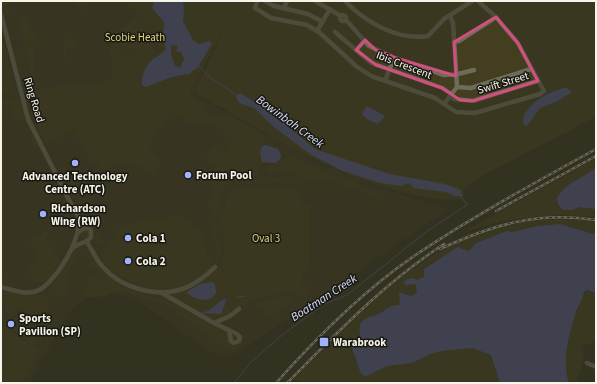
<svg xmlns="http://www.w3.org/2000/svg" width="597" height="384" viewBox="0 0 597 384" font-family="'Source Sans 3',sans-serif">
<rect width="100%" height="100%" fill="#333120"/>
<path fill="#3d3a23" d="M1 1H220L221 27 193 94 318 163 390 191 449 209 236 354 218 357 141 303 126 297 110 293 88 296 72 308 29 383H1Z"/>
<g fill="#423e1f">
<path d="M1 1H7V5L11 11 5 15Z"/>
<path d="M74 1H85L86 4 81 6 82 9 92 4 93 6 80 11Z"/>
<path d="M123 1H154L152 8 164 22 163 38 166 49C156 61 141 65 142 85 153 85 188 75 196 69 202 63 206 55 211 48L210 41 199 44 193 40 183 21 184 11 183 1H596V117L478 178 464 188V195L461 199C446 201 433 198 419 196 337 181 266 132 194 93L224 29 189 92 211 119 229 116 264 135 266 145 261 147 258 175C237 179 230 176 218 196L222 199 216 216 208 222 212 213 207 206 215 189 207 181 216 166 205 158 213 145 225 155 232 137 206 121 194 127 170 111 148 147 163 160 153 176 133 161 116 164 93 173 91 172 100 168 98 163H92L74 131 46 143 34 119 26 93 63 85 107 82 113 77 110 45 115 41 126 53 146 57C140 53 132 53 126 49 111 40 125 23 135 16 146 23 155 33 150 46L156 51 151 58 160 50C154 28 141 14 123 1Z"/>
<path d="M24 16 37 40 42 39 25 45 19 22 16 24 14 22Z"/>
<path d="M72 37 75 39V49H66V59L64 60C63 50 61 40 72 37Z"/>
<path d="M40 42 38 45 34 46 35 81 37 82 38 84 34 87 31 85 34 84 24 47Z"/>
<path d="M1 43 6 49 7 64 1 61Z"/>
<path d="M177 45 178 52H181L184 59 180 68 175 66 171 54V46Z"/>
<path d="M17 49 26 86H29L26 90 22 88 25 87 15 50Z"/>
<path d="M3 65 10 68 12 82 10 91 1 93V66Z"/>
<path d="M19 98 42 153H40L32 144 33 136 24 120 11 118V105L1 104V99Z"/>
<path d="M1 105 9 107 7 117H4L1 135Z"/>
<path d="M292 157 305 164 383 195 386 199 382 202 371 194 323 178 302 180 301 176C290 171 279 171 268 173L267 166Z"/>
<path d="M596 158V217C550 212 508 218 464 232Z"/>
<path d="M263 179 264 181 276 179 293 181V179L297 182 296 185V182H252V185L251 184V182Z"/>
<path d="M240 187 257 188V190H296L300 195 302 207 305 204 310 206C308 227 311 248 309 270L305 271 302 269V286H309L305 295 300 296 288 292 267 296 258 298 233 311 231 307H229L231 313 227 316 228 296 221 266 226 245 223 244 225 241 224 227 221 226V224C227 211 222 191 240 187Z"/>
<path d="M177 215 200 229V232L205 242 207 257 212 255V264L215 269 221 268 227 299 210 310 201 313 158 289 141 286 118 276 107 266 99 251 105 252 121 224 126 227 148 219 171 218Z"/>
<path d="M571 219 596 222V233L593 234 560 224 537 226 493 236 476 243 469 251 462 248 437 260 424 269V277L417 280 413 278 407 279 403 283 406 285 416 284 418 293 410 296 406 293 400 301V305L372 316 351 352C358 362 358 367 367 376L387 366 412 363 431 354 441 351 472 348 491 355 500 383H299L298 380 295 381 294 379C360 315 412 250 504 225 526 220 548 220 571 219Z"/>
<path d="M216 224 218 227H216L217 242H220C221 249 221 259 216 265L214 261 218 260C218 250 211 230 212 226Z"/>
<path d="M50 228 51 230 45 238 60 260C55 271 49 285 35 282L26 268 40 259 29 241Z"/>
<circle cx="85" cy="235" r="5"/>
<path d="M96 234 104 242 103 244 94 245Z"/>
<path d="M84 245 90 253 86 256 79 252C76 257 71 264 69 269 66 280 73 289 60 297L56 295 52 287 75 248Z"/>
<path d="M93 258C104 273 118 286 136 292 148 297 162 298 174 304 198 317 220 330 245 340V343L232 351 178 314 165 303H159L122 290 100 297H85L81 295 89 282 88 276 95 275 101 280H104L105 276 98 268H91L89 264Z"/>
<path d="M1 266 10 282H14L16 285 13 287 1 284Z"/>
<path d="M1 290 23 296 45 294C50 302 48 314 41 320L17 306 12 316 5 311 4 305H1Z"/>
<path d="M587 290 596 293V343L593 342 582 346 584 359 577 380 581 383H569L565 360 569 334 575 314Z"/>
<path d="M285 296H292L294 300 271 316 255 305 265 300Z"/>
<path d="M227 300V314L224 317 213 320 202 313 218 315Z"/>
<path d="M1 327 31 345 26 341 28 338 21 334 23 331 37 339 38 337V343L32 345 39 351 20 383H1Z"/>
</g>
<g fill="#4e5785" fill-rule="evenodd">
<path d="M154 1H183L184 11 183 21 193 40 199 44 210 41 212 44 198 67 189 74 172 77 146 87 142 85C141 77 146 64 153 59 158 56 162 54 166 49L163 38 164 22 152 8ZM177 45 178 48 176 51 181 52 184 59 180 68 175 66 171 54V46Z"/>
<path d="M567 88 572 92 556 102 540 108 527 126 523 124C521 106 551 89 567 88Z"/>
<path d="M240 93 272 113 315 149 389 174 445 184 461 190 462 196H455L446 192 413 188 412 185 408 183 402 186 380 183 343 171 310 154 275 128 254 108 239 103 236 96Z"/>
<path d="M366 107H369L385 116 378 124 367 119 362 114Z"/>
<path d="M266 145 278 149 281 155 280 160 275 163 262 162 260 154 261 147Z"/>
<path d="M596 167V209L579 207 572 210H563L558 204 557 198C566 182 583 179 596 167Z"/>
<path d="M560 224 593 234 596 233V293L587 290 584 292C583 301 577 307 575 315 568 337 562 360 569 383H500L491 355 472 348 441 351 431 354 412 363 387 366 367 376 362 375C359 370 358 365 356 359 352 351 348 342 360 338 361 333 358 329 360 325 363 318 370 317 376 315 384 312 390 304 400 305L399 292 411 296 417 293 416 284 406 285 403 283 407 279 413 278 417 280 424 277V269L458 247 469 251 476 243 507 231 512 232 537 226Z"/>
<path d="M212 282 215 284 216 293C209 305 195 299 187 293L188 291 200 284Z"/>
<path d="M227 299 221 314 201 313 210 310 222 300Z"/>
</g>
<g fill="none" stroke-linecap="round" stroke-linejoin="round">
<g stroke="#4e5785" stroke-width="1">
<path d="M199 66 210 78 237 95"/>
<path d="M237 297 246 296"/>
<path d="M228 300H229"/>
<path d="M234 383 251 362 281 336 324 304 347 295 426 232 467 205 460 195"/>
</g>
<g stroke="#6d6b59" stroke-width="4.5">
<path d="M257 1 255 8 271 18 307 25 320 33 356 66 371 76 435 98 456 112 475 113 540 94 544 91 518 43 497 18 478 1"/>
<path d="M265 1 274 6 308 14 323 22"/>
<path d="M315 1 341 16"/>
<path d="M345 1C365 22 398 41 428 36L444 19 472 1"/>
<path d="M284 8 287 1"/>
<path d="M1 14 28 119 73 208 86 228"/>
<circle cx="343" cy="18" r="3"/>
<path d="M346 20 369 46 391 56"/>
<path d="M317 31 330 9"/>
<path d="M335 32 371 63 442 88 451 94"/>
<path d="M454 42 459 41 496 17"/>
<path d="M356 50 365 40"/>
<path d="M396 58 443 75 458 74 474 70"/>
<path d="M385 81 393 60"/>
<path d="M457 87 471 88 531 69"/>
<path d="M450 96 454 99 473 101 538 81"/>
<path d="M444 104 457 87 453 23 450 16"/>
<path d="M86 241C92 249 96 260 103 267 121 288 156 298 182 289 194 285 206 276 215 267"/>
<path d="M72 249C77 242 87 244 91 237V230L88 228 82 229 79 232"/>
<path d="M1 287C13 290 25 295 37 291 55 284 83 237 78 219"/>
<path d="M160 292 214 323 237 334 240 337 239 341 234 343 231 341 229 331"/>
<path d="M214 323 230 316 239 309"/>
<path d="M587 363 596 367"/>
</g>
<g stroke="#aeada0" stroke-width="2.5">
<g id="rail">
<path d="M496 211 596 156"/>
<path d="M440 249C492 225 537 211 596 220"/>
<path d="M276 383C316 338 363 291 414 256 472 217 534 183 596 149"/>
<path d="M287 383C337 333 384 283 444 244"/>
</g>
</g>
<use href="#rail" stroke="#191811" stroke-width="1" stroke-dasharray="3" stroke-linecap="butt"/>
</g>
<path d="M0 0H597V384H0ZM496 17 518 43 538 81 473 101 460 100 442 88 376 65 356 50 365 40 376 50 396 58 456 76 454 42Z" fill="#333120" fill-opacity=".55" fill-rule="evenodd"/>
<path fill="none" stroke="#cf4f7f" stroke-width="3" stroke-linejoin="round" d="M496 17 518 43 538 81 473 101 460 100 442 88 376 65 356 50 365 40 376 50 396 58 456 76 454 42Z"/>
<g fill="#a2b2fd" stroke="#191811" stroke-width="1.5">
<circle cx="75" cy="163" r="4"/>
<circle cx="188" cy="175" r="4"/>
<circle cx="43" cy="214" r="4"/>
<circle cx="128" cy="238" r="4"/>
<circle cx="128" cy="261" r="4"/>
<circle cx="11" cy="324" r="4"/>
<rect x="319" y="337" width="10" height="10" rx="2"/>
</g>
<g text-anchor="middle" dominant-baseline="central" stroke-width="3" stroke-linejoin="round" paint-order="stroke">
<g font-size="11" fill="#dcd27e" stroke="#191811">
<text x="135" y="37">Scobie Heath</text>
<text x="266" y="238">Oval 3</text>
</g>
<g font-size="11" fill="#f6f5ea" stroke="#191811">
<text transform="translate(404 65) rotate(21)">Ibis Crescent</text>
<text transform="translate(503 83) rotate(-17)">Swift Street</text>
<text transform="translate(34 100) rotate(73)">Ring Road</text>
</g>
<g font-size="11" font-weight="bold" fill="#f6f5ea" stroke="#191811" text-anchor="start">
<text x="196" y="175">Forum Pool</text>
<text x="75" y="176" text-anchor="middle">Advanced Technology<tspan x="75" dy="13">Centre (ATC)</tspan></text>
<text x="51" y="208">Richardson<tspan x="51" dy="13">Wing (RW)</tspan></text>
<text x="136" y="238">Cola 1</text>
<text x="136" y="261">Cola 2</text>
<text x="19" y="318">Sports<tspan x="19" dy="13">Pavilion (SP)</tspan></text>
<text x="333" y="342">Warabrook</text>
</g>
<g font-size="12" font-style="italic" fill="#d8e0fe" stroke="#191811">
<text transform="translate(290 122) rotate(36)">Bowinbah Creek</text>
<text transform="translate(324 298) rotate(-33)">Boatman Creek</text>
</g>
</g>
<rect width="597" height="384" fill="none" stroke="#f6f5ea" stroke-width="4"/>
</svg>
